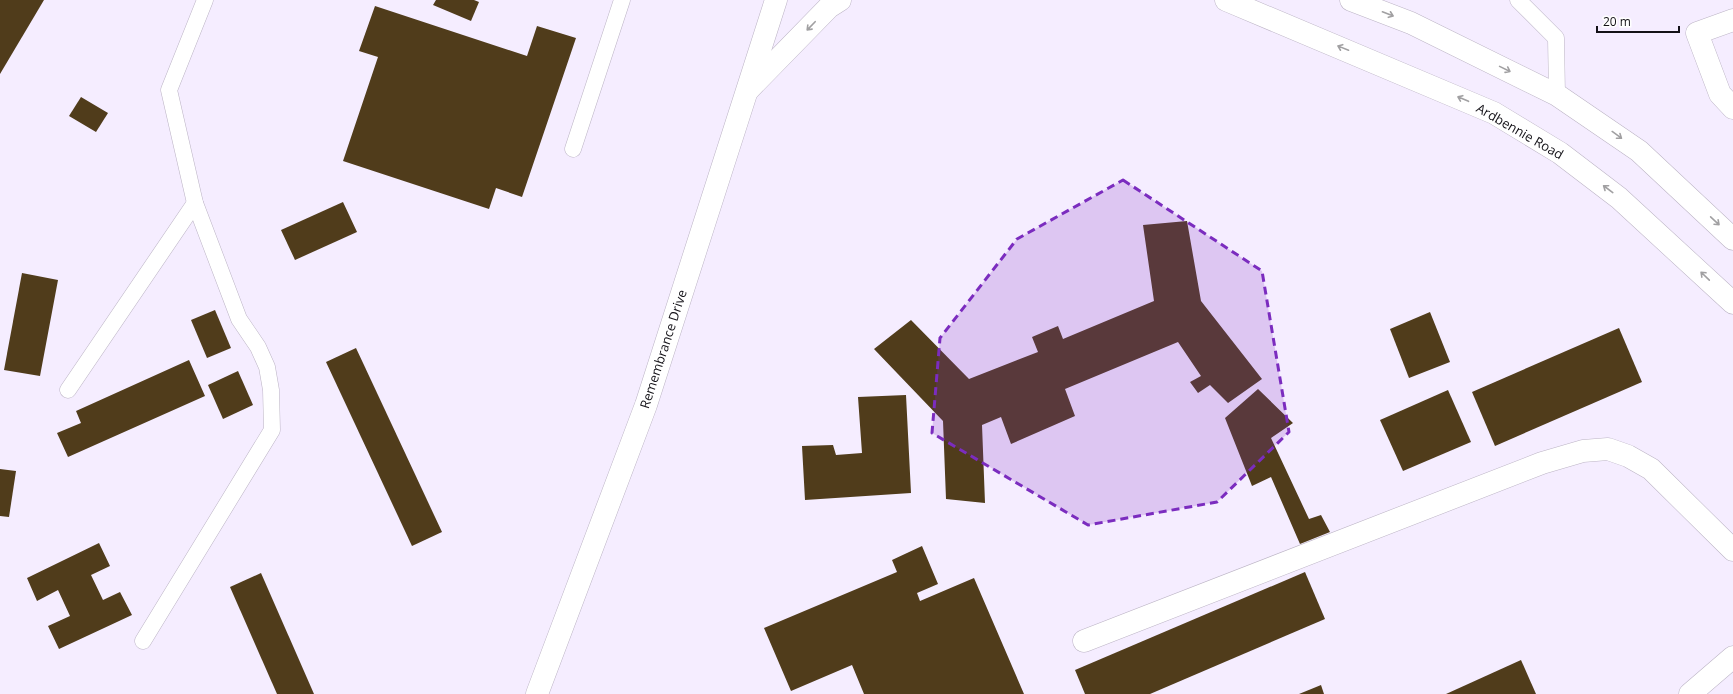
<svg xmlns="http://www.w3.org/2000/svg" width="1733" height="694" viewBox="0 0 1733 694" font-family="'Open Sans',sans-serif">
<rect width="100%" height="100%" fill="#f5edff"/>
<g fill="#503c1b">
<path d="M0 0H44L0 74Z"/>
<path d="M436 0H474L479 2 471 21 433 5Z"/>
<path d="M375 6 527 56 537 26 576 38 522 197 496 188 489 209 343 161 378 57 359 51Z"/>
<path d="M81 97 108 113 96 132 69 116Z"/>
<path d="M343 202 357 232 295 260 281 230Z"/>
<path d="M1187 221 1201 301 1262 379 1228 403 1210 385 1198 393 1190 382 1201 376 1178 342 1065 389 1075 416 1011 444 1001 417 982 425 985 503 946 499 943 421 874 349 911 320 969 379 1038 352 1032 337 1058 326 1063 339 1154 301 1143 225Z"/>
<path d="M22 273 58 280 40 376 4 370Z"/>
<path d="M215 310 231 348 207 358 191 320Z"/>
<path d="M1430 312 1450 362 1409 378 1390 329Z"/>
<path d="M1619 328 1642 382 1495 446 1472 392Z"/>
<path d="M356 348 442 532 412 546 326 362Z"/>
<path d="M189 360 205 396 68 457 57 433 81 423 76 411Z"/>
<path d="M238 371 253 405 223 419 208 385Z"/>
<path d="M1258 389 1293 423 1271 438 1309 519 1321 515 1330 532 1300 544 1271 477 1252 486 1225 418Z"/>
<path d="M1448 390 1471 442 1403 471 1380 420Z"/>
<path d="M906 395 911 493 805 500 802 446 833 445 836 455 862 453 858 397Z"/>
<path d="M0 469 16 471 9 517 0 516Z"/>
<path d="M99 543 110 566 91 575 103 600 120 592 132 615 59 649 48 626 70 616 58 590 37 601 27 578Z"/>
<path d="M922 546 938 584 917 593 920 601 974 578 1024 694H864L852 665 791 691 764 628 897 572 892 560Z"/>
<path d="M1305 572 1325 619 1150 694H1085L1075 670Z"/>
<path d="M261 573 314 694H277L230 587Z"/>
<path d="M1521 660 1536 694H1446Z"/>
<path d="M1321 685 1324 694H1299Z"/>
</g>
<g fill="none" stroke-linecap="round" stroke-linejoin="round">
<g stroke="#bcb4c5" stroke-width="17">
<g id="service">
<path d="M1518 0 1556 38 1557 95"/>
<path d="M573 149 622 0"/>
<path d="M68 390 195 203"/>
<path d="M143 641 272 430 271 390 267 367 258 347 239 319 195 203 169 90 205 0"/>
</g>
</g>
<g stroke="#bcb4c5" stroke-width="23">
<g id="minor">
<path d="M1733 20 1697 33 1720 94 1733 108"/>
<path d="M1084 641 1542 463 1583 451 1608 449 1628 456 1651 469 1733 550"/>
<path d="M1690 694 1733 657"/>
</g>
</g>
<g stroke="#bcb4c5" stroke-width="23">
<g id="secondary">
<path d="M1226 0 1494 113 1560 153 1619 198 1733 303"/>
<path d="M1351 0 1411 23 1557 95 1639 151 1733 239"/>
</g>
</g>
<g stroke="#bcb4c5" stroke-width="23">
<g id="primary">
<path d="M748 90 829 7 840 0"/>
<path d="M537 694 646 405 776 0"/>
</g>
</g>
<use href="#service" stroke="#fff" stroke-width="16"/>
<use href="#minor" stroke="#fff" stroke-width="22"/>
<use href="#secondary" stroke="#fff" stroke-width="22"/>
<use href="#primary" stroke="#fff" stroke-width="22"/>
</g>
<defs><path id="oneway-shaft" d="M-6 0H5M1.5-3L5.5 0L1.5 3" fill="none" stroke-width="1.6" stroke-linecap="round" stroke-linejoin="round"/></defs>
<g stroke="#a1a0a2">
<use href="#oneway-shaft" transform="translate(1388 14) rotate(21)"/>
<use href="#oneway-shaft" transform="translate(811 26) rotate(134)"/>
<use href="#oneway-shaft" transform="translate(1343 48) rotate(-158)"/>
<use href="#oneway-shaft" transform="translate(1505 69) rotate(26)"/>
<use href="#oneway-shaft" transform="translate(1463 99) rotate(-157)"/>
<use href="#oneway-shaft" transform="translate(1617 135) rotate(36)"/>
<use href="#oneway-shaft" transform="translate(1608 189) rotate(-143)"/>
<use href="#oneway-shaft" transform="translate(1715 221) rotate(43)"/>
<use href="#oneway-shaft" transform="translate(1705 276) rotate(-136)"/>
</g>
<path fill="#7b2cbf" fill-opacity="0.2" stroke="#7b2cbf" stroke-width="3" stroke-dasharray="8 5" stroke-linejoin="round" d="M1123 180 1262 271 1289 432 1217 502 1088 525 932 433 940 338 1017 239Z"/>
<g text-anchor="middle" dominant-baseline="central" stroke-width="4" stroke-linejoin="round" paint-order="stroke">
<g font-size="13" fill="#131117" stroke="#fff">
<text transform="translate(1520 131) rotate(30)">Ardbennie Road</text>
<text transform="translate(663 349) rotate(-72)">Remembrance Drive</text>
</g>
</g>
<path d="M1597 26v6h82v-6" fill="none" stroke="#131117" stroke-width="2"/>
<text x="1603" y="26" font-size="12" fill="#131117" stroke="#ffffff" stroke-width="3" paint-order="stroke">20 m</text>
</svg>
